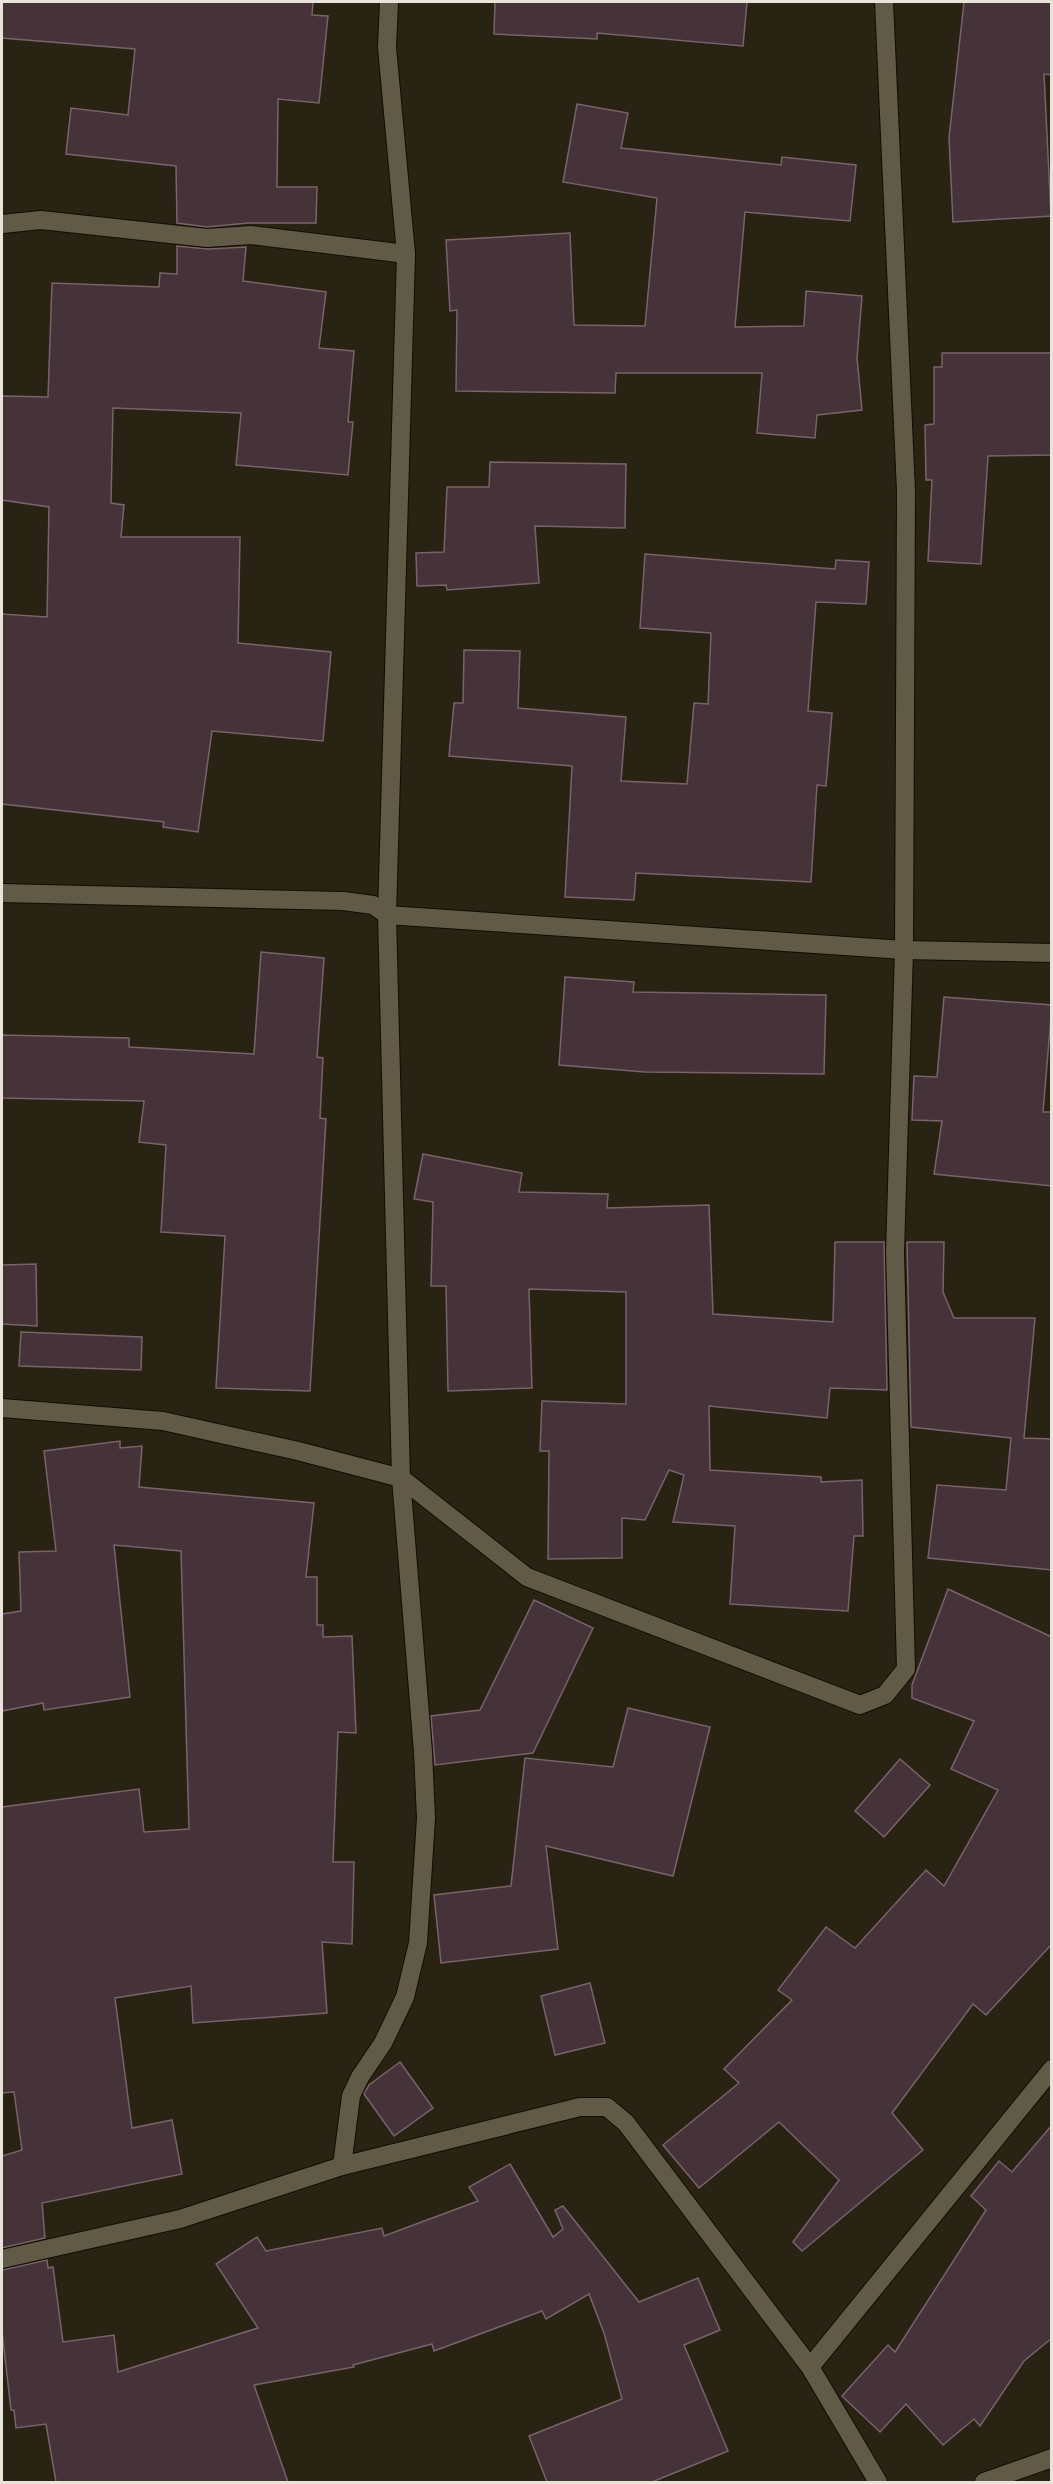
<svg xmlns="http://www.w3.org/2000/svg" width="1053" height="2484" viewBox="0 0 1053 2484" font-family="Arial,sans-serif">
<rect width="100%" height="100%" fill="#292313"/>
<g fill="#46333a" stroke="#79636b" stroke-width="1.5">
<path d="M2 2H313L312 15 328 16 319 103 278 99 277 187H317L316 223H248L207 227 177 223 176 166 66 154 71 108 128 115 135 49 2 38Z"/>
<path d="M495 2H747L743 46 597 33V39L494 34Z"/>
<path d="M964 2H1052V75L1044 74 1051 216 953 222 949 138Z"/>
<path d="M577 104 628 113 621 148 781 165 782 157 856 165 850 221 745 212 735 327 804 326 806 291 862 296 857 358 862 410 817 415 815 438 757 433 762 373H616L615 393 456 391 457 310 450 311 446 240 570 233 574 325 645 326 657 198 563 182Z"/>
<path d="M177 246 208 249 246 247 243 281 326 292 319 348 354 351 348 422H353L348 475 236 465 241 413 113 408 111 503 124 505 121 537H240L238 643 331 652 323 741 212 731 198 832 163 827 164 822 2 804V614L47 617 49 507 2 500V396L48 397 52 283 159 287 160 273 177 274Z"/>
<path d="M942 353H1052V455L988 456 981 564 928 561 932 480H926L925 425 934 424V367H942Z"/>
<path d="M490 462 626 464 625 528 535 526 539 583 447 590 446 585 417 586 416 553 444 552 447 487H489Z"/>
<path d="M645 554 835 569 836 560 869 562 866 604 816 602 808 711 832 713 826 786 817 785 811 882 636 873 634 900 565 897 572 766 449 756 454 703H463L464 650 520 651 518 708 626 717 621 781 687 784 694 703 708 704 711 633 640 628Z"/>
<path d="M261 952 324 958 317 1057 323 1058 320 1118 326 1119 310 1391 216 1388 225 1236 161 1232 166 1145 139 1142 144 1101 2 1098V1035L129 1038V1047L254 1054Z"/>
<path d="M565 977 634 982 633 992 826 995 824 1074 645 1072 559 1065Z"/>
<path d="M944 997 1052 1005 1043 1112H1052V1186L934 1174 942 1121 912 1120 914 1076 937 1077Z"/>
<path d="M423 1154 522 1173 519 1192 608 1194 607 1208 709 1205 713 1314 833 1322 835 1242H884L887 1390 830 1388 827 1418 709 1406 710 1470 821 1477V1482L862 1480 863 1536H854L848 1611 730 1604 735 1526 673 1522 684 1475 669 1470 645 1520 622 1518V1558L548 1559 549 1451H540L542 1401 626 1404V1292L529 1289 532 1388 448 1391 446 1286H431L433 1202 414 1199Z"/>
<path d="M907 1242H944L943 1292 954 1318H1035L1024 1438 1052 1439V1570L928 1558 937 1485 1006 1490 1011 1438 911 1427Z"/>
<path d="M36 1264 37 1326 2 1324V1265Z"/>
<path d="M21 1332 142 1337 141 1370 19 1366Z"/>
<path d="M120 1441V1448L142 1446 139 1487 314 1503 306 1577H317V1625H323V1637L352 1636 356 1733 338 1732 333 1862H354L352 1944 322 1942 327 2013 193 2023 191 1986 115 1998 132 2128 172 2120 182 2174 42 2203 45 2238 2 2248V2156L22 2150 14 2092 2 2093V1807L139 1789 144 1832 189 1829 181 1551 114 1545 130 1697 44 1710 43 1703 2 1711V1614L21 1611 19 1552 56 1551 44 1451Z"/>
<path d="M948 1589 1052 1637V1944L986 2015 973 2004 892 2113 923 2150 802 2251 793 2242 839 2180 779 2122 699 2188 663 2145 739 2083 724 2069 792 2000 778 1990 826 1927 855 1948 926 1870 944 1886 998 1790 951 1769 974 1721 912 1698V1685Z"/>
<path d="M534 1600 593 1628 533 1753 435 1765 431 1716 480 1710Z"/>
<path d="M628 1708 710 1727 673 1876 546 1846 558 1949 441 1963 434 1895 511 1886 525 1758 613 1767Z"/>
<path d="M900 1759 930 1785 884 1837 855 1811Z"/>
<path d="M590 1983 605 2043 555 2055 541 1996Z"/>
<path d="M400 2062 433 2108 394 2136 364 2094 369 2085Z"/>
<path d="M1052 2125V2338L1024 2361 980 2426 974 2419 943 2445 906 2404 880 2432 842 2396 888 2345 895 2352 986 2210 971 2196 999 2161 1012 2172Z"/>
<path d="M510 2164 553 2237 563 2229 555 2210 563 2206 639 2302 698 2278 720 2330 684 2345 728 2451 652 2482H547L529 2436 622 2399 604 2333 589 2294 546 2319 542 2311 434 2351 432 2344 353 2365 354 2367 254 2385 288 2482H56L46 2424 16 2428 14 2410H11L2 2331V2270L47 2260 48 2268 53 2267 63 2342 114 2335 118 2372 258 2328 216 2264 257 2237 266 2251 382 2228 384 2236 478 2201 469 2187Z"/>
</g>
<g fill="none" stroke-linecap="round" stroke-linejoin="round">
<g stroke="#120d01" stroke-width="20">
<g id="minor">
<path d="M2 224 41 220 207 238 251 235 406 254"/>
<path d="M2 893 343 901 373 905 387 915 904 950 1052 953"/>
<path d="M2 1408 163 1421 298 1451 401 1478 527 1577 860 1705 885 1695 906 1669 895 1253 904 950 906 491 884 2"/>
<path d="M342 2166 351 2096 360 2077 383 2043 405 1997 418 1943 426 1818 423 1752 401 1478 387 915 406 254 387 47 389 2"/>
<path d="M2 2259 180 2219 342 2166 580 2107H607L626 2123 810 2367 878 2482"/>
<path d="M810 2367 1052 2069"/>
<path d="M984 2482 1052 2458"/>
</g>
</g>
<use href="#minor" stroke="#605a47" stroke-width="18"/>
</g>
<rect width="1053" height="2484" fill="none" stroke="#e8e4da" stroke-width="6"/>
</svg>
